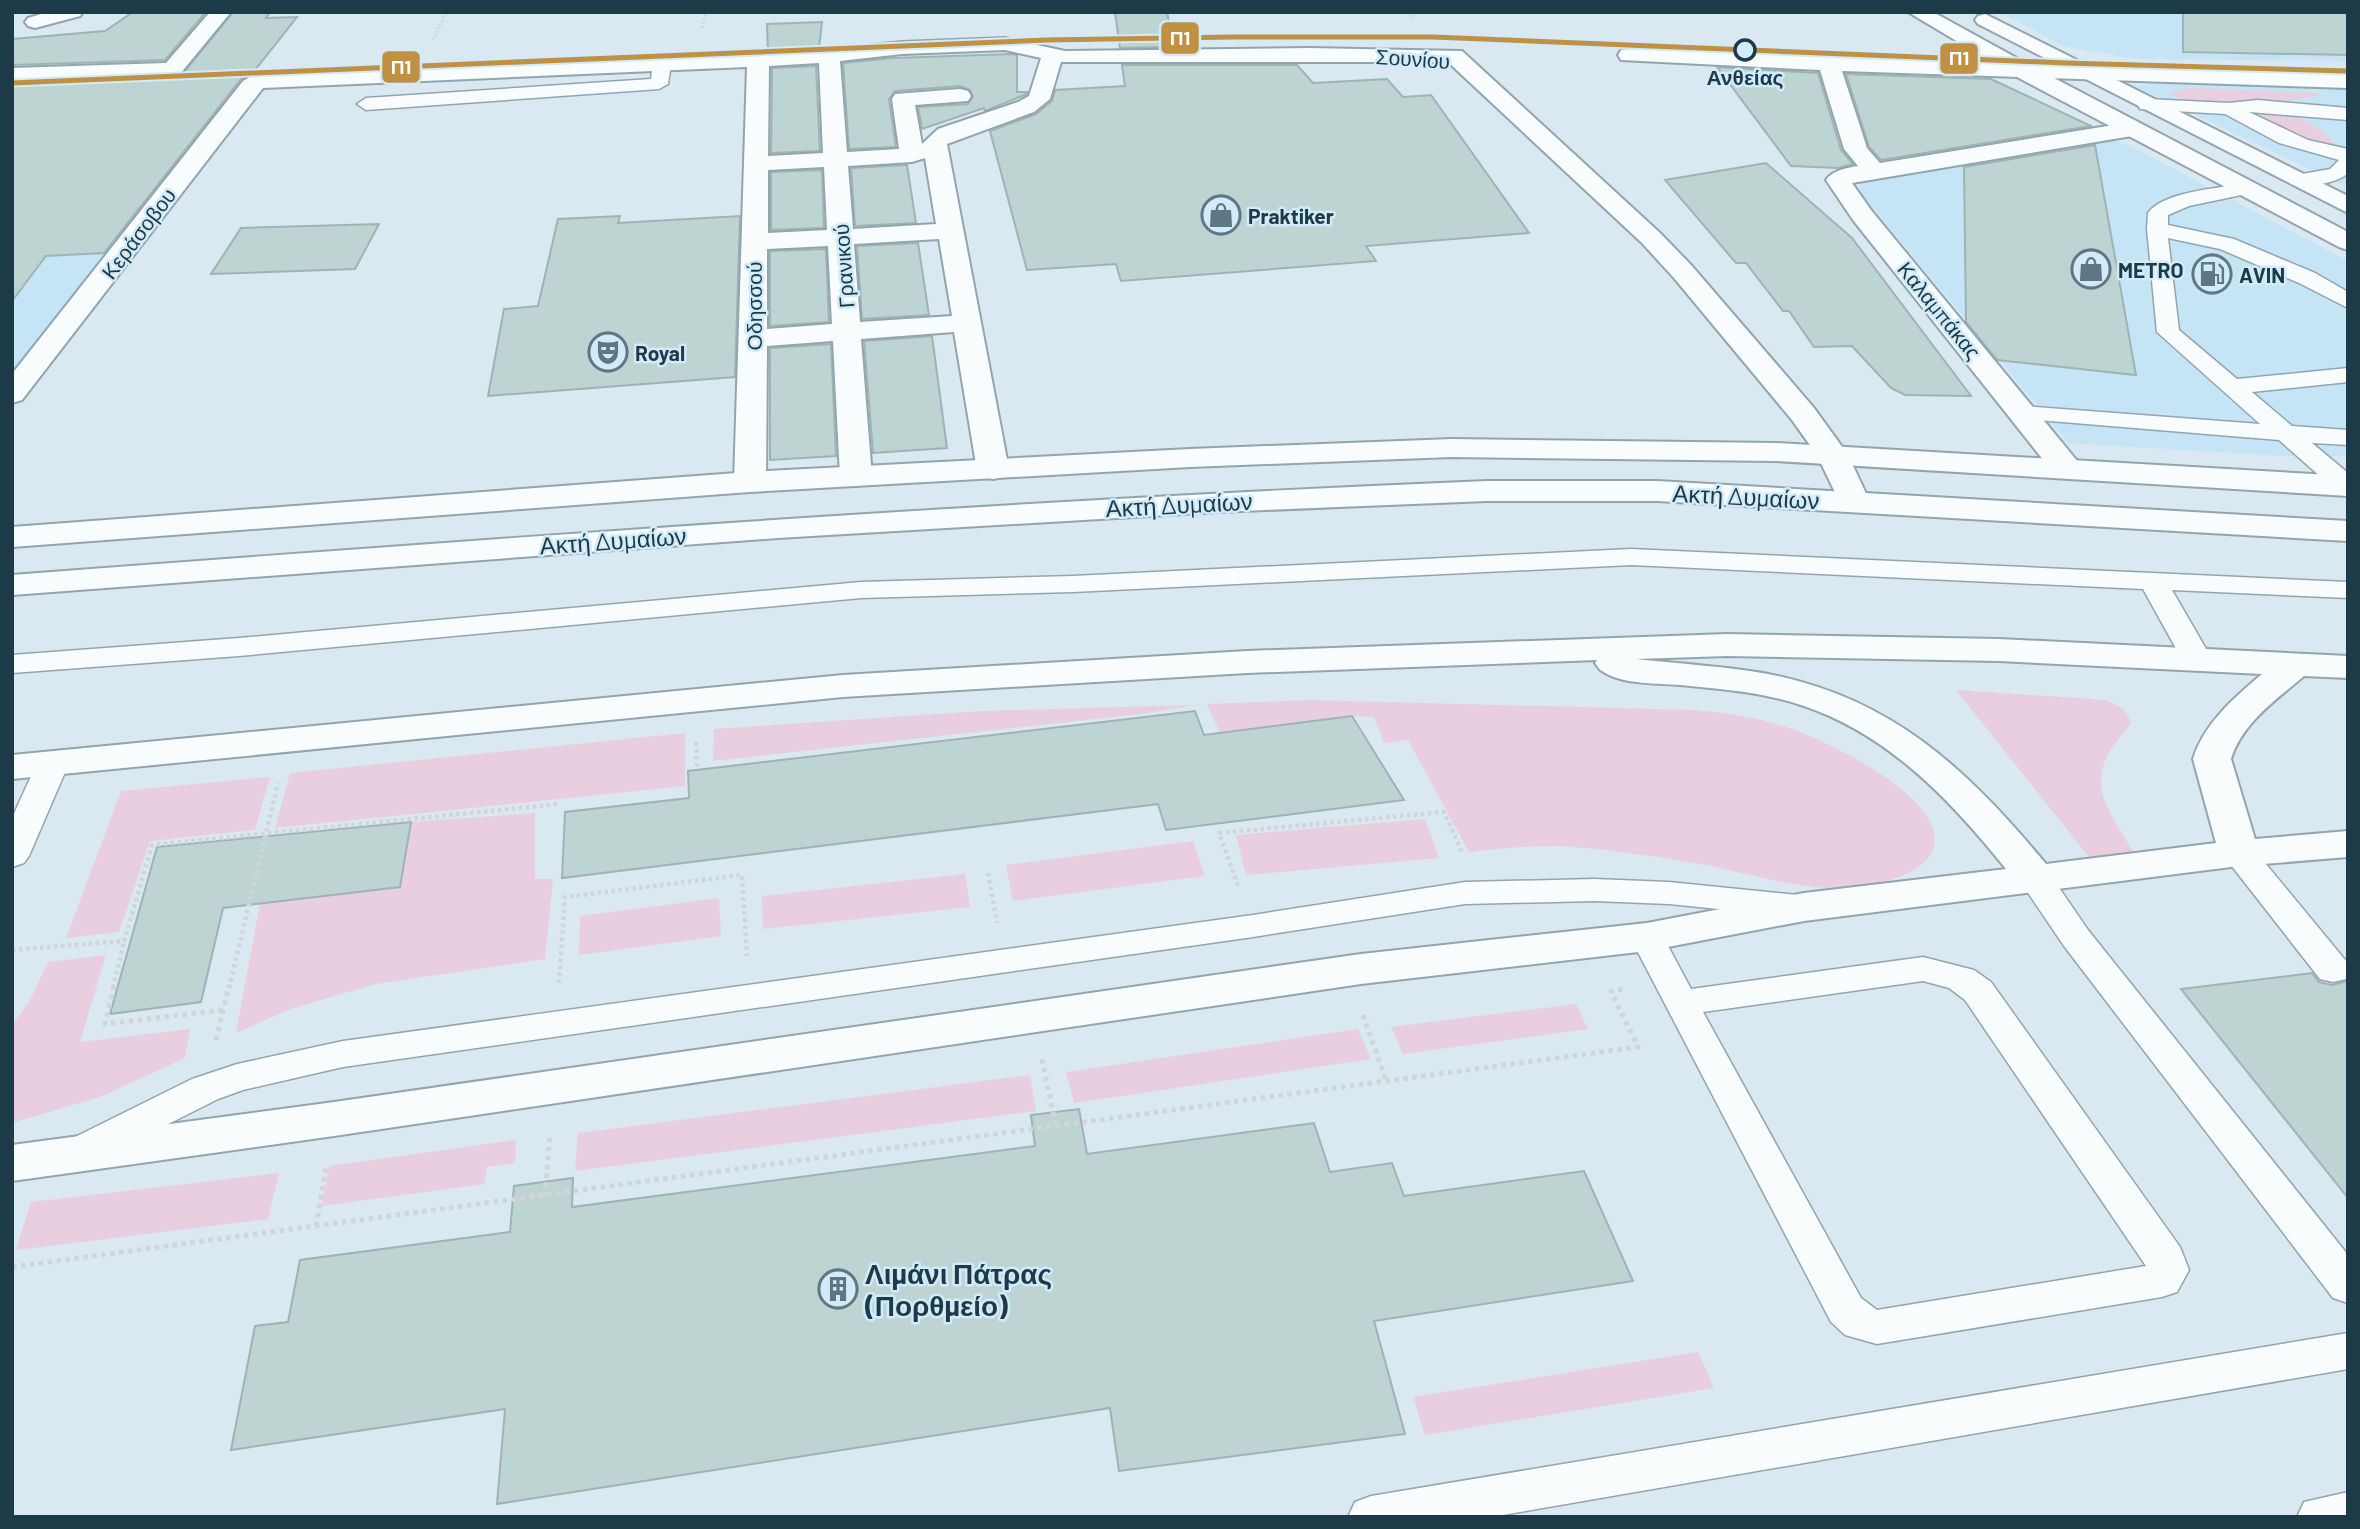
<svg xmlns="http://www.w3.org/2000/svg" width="2360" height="1529" viewBox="0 0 2360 1529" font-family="Barlow,sans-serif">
<rect width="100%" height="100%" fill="#dae8f1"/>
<g fill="#c5e5f6">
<path d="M2000 12H2348V61L2142 59 2119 56 2063 46Z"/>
<path d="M2184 79 2238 82 2247 86 2348 87V188L2135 86Z"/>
<path d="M247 80 18 373H12V93Z"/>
<path d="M2114 140 2125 143 2348 261V456H2284L2068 443 1860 192V181Z"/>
</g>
<g fill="#e9cee0">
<path d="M2189 88 2318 93 2321 95 2287 101H2253L2225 104 2188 102 2169 93Z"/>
<path d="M2250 111C2290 114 2306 114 2336 144L2337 150H2323L2248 113Z"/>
<path d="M1956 690 2106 700C2118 706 2128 709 2131 724 2080 779 2102 800 2136 856L2093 862Z"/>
<path d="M1310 700 1692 710C1724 712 1755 717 1786 727 1822 738 1965 805 1929 857 1922 866 1909 873 1899 877 1836 903 1769 878 1706 865 1667 858 1625 852 1585 848 1546 843 1508 848 1469 852L1408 740 1384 743 1374 717 1352 716 1220 733 1207 704Z"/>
<path d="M1196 705 1140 714 713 761 714 729 981 711Z"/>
<path d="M685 733V786L275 828 290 773Z"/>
<path d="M270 777 255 830 150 841 119 932 66 938 121 791Z"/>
<path d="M535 813V879H553L545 959 376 984 290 1009 236 1033 260 903 400 887 411 822Z"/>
<path d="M1425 819 1439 858 1246 875 1236 835Z"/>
<path d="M1193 841 1205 876 1013 901 1006 865Z"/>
<path d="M965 874 970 907 763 929 762 896Z"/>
<path d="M719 898 721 936 579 955 580 916Z"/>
<path d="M106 955 80 1042 190 1029 185 1058 100 1097 12 1123V1025L30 1000 48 962Z"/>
<path d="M1576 1004 1588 1029 1403 1054 1391 1027Z"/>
<path d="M1358 1029 1371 1059 1074 1103 1066 1072Z"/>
<path d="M1030 1075 1036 1111 575 1171 578 1133Z"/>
<path d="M516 1140 515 1163 487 1167 484 1184 322 1206 329 1166Z"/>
<path d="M279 1173 268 1219 16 1250 31 1202Z"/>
<path d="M1698 1352 1714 1388 1425 1435 1413 1397Z"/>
</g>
<g fill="#bed4d3" stroke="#9eb4b3" stroke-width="2">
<path d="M133 12H206L165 60 12 65V39L105 31Z"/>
<path d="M233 12H270L266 18 297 17 252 74 241 79 104 253 46 256 12 301V85L180 77Z"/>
<path d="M1115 12H1167L1174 47 1120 48Z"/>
<path d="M2183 12H2348V55L2183 52Z"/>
<path d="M822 22 819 48 768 51 767 24Z"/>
<path d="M1012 54 1017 55V92H1028L1027 94 985 111 984 108 922 129 918 107 968 104 973 97 970 90 960 86 895 91 889 99 896 147 849 149 843 63 892 58Z"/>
<path d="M1122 65H1297L1313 83 1387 79 1403 97 1431 95 1529 233 1366 246 1376 261 1121 281 1116 264 1027 270 990 131 1036 114 1052 101 1055 90 1125 86Z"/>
<path d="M816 66 820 151 771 153 772 68Z"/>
<path d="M1717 67 1818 73 1841 150 1853 164 1838 168 1791 166Z"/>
<path d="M1846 74 1991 79 2091 126 1881 160 1869 147Z"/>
<path d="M2095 145 2136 375 1997 360 1966 322 1964 167Z"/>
<path d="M1766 163 1852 238 1971 396 1905 395 1891 388 1852 346 1814 347 1789 311H1783L1746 263H1736L1665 180Z"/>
<path d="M907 165 916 223 855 226 851 168Z"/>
<path d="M822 170 824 228 771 230V172Z"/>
<path d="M620 216 618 223 740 216 735 377 488 396 504 309 538 306 558 219Z"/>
<path d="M379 224 355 269 211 274 241 228Z"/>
<path d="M918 243 929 315 862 319 857 246Z"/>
<path d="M826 249 829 322 770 326V251Z"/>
<path d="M932 336 947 448 873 453 864 341Z"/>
<path d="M831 344 836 456 770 460V348Z"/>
<path d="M1195 711 1204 735 1352 716 1404 800 1166 830 1158 804 562 878 565 812 689 798 688 771Z"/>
<path d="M411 822 400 887 223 908 201 1002 110 1014 157 847Z"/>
<path d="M2312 973 2319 982 2332 985 2348 981V1198L2181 989Z"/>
<path d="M1079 1109 1087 1154 1314 1123 1330 1172 1392 1163 1404 1196 1584 1171 1633 1281 1374 1321 1405 1434 1119 1471 1110 1408 497 1504 505 1409 231 1450 255 1326 288 1322 300 1260 510 1232 514 1186 573 1178 572 1207 1035 1146 1031 1115Z"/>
</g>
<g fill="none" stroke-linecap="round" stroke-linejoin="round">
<g stroke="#91a5af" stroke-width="3">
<g id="service">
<path d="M662 59 671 64 668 84 659 89 366 110 357 104 366 98 651 79 653 64Z"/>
<path d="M2147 99 2229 103 2258 100 2348 108V120L2249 112 2308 140 2348 149V173C2337 184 2305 188 2291 184L2288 180 2291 176 2330 169 2339 160 2279 143 2225 114 2140 109 2138 105Z"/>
<path d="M2244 183 2251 185 2254 189 2251 193 2189 206 2168 215V225L2234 239 2315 273 2348 292V308L2299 283 2220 249 2168 238 2179 330 2237 379 2348 368V382L2252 392 2292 426 2348 430V445L2312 443 2348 473V494L2338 492 2279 440 2014 418 2011 413 2014 408 2023 406 2260 424 2157 332 2147 229 2148 213C2164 191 2218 189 2244 183Z"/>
<path d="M1631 549 2348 582V598L2172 590 2213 661 2208 667 2198 670 2188 667 2183 661 2143 589 1631 565 1073 592 861 598 239 656 12 673V655L239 638 861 582 1073 576Z"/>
<path d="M53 754 64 756 69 763 29 856 24 863 12 867V818L37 763 42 756Z"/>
<path d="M2239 842 2251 846 2346 961 2348 965 2346 979 2333 982 2320 979 2227 860 2222 853 2227 846Z"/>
<path d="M2035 867 2047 870 2088 930 2348 1255V1303L2333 1298 2064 946 2018 878 2023 870Z"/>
<path d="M1594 879 1669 882 1798 895 1810 898 1815 906 1810 914 1798 917 1669 904 1594 901 1465 904 1253 937 343 1067 243 1090 218 1099 99 1159 85 1164 71 1159 65 1149 71 1139 192 1079 237 1064 343 1041 1253 915 1465 882Z"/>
<path d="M1647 925 1659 929 1691 989 1923 957 1974 970 1991 982 2180 1247 2189 1270 2177 1292 2162 1297 1877 1344 1845 1335 1831 1322 1630 937 1635 929ZM1923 981 1949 988 1965 1000 2146 1266 1877 1310 1861 1298 1703 1012Z"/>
<path d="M2348 1333V1369L1491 1517H1348L1355 1502 1371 1496Z"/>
<path d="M2348 1492V1517H2297L2304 1502Z"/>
</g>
</g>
<g stroke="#91a5af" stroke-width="4">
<g id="minor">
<path d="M48 12H83L80 16 35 28 28 26 25 22 28 18Z"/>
<path d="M210 12H231L180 74 12 82V68L166 63Z"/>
<path d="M1005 38 1065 51 1309 48 1462 51 1660 233 1692 266 1814 408 1848 455 1870 502 1865 509 1854 512 1843 509 1817 455 1792 420 1674 278 1642 243 1448 62H1061L1050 99 1034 112 947 144 1009 470 1004 477 993 479 982 477 977 470 954 332 861 339 872 477 867 484 856 486 845 484 840 477 833 341 767 346 766 482 761 489 750 492 739 489 734 482 747 67 263 88 22 400 12 403V374L243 81 250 77 801 52 902 42ZM1005 50 1041 58 1029 96 1018 102 938 129 922 144 915 105 968 101 971 96 968 91 960 89 895 94 892 99 899 149 847 152 840 61 902 54ZM819 63 823 153 768 156 769 66ZM925 158 936 224 853 229 848 166 912 162ZM824 167 827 230 768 233V170ZM939 239 952 316 860 322 854 244ZM828 246 832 324 767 329V249Z"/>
<path d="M1629 49 2025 65 2348 74V88L1842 71 1867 148 1880 163 2132 122 2140 124 2144 129 2140 134 2132 136 1852 183 1871 210 2078 462 2083 469 2078 476 2067 478 2056 476 1853 220 1826 180C1833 170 1846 168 1858 166L1844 149 1820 70 1621 60 1618 55 1621 50Z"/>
</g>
</g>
<g stroke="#91a5af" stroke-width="4">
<g id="secondary">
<path d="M1908 12H1933L2033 67 2348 232V250L2339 247 2017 77Z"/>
<path d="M1985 14 2348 196V213L1978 24 1975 20 1978 16Z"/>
<path d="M1727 634 1999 639 2348 656V678L2304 676C2277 699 2242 723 2231 759L2255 839 2348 831V857L2239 866 1804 921 1647 951 1361 984 334 1136 12 1181V1145L334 1102 1361 954 1647 923 1804 893 2006 869C1951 800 1887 733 1801 705 1762 692 1720 689 1680 685 1656 683 1622 685 1602 671 1599 670 1597 665 1595 663L1597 660 1247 673 843 697 12 779V755L843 675 1247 651ZM1727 656 1999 661 2262 674C2235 697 2204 723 2193 759L2216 843 2046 864C1967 769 1892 698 1768 674 1724 666 1680 664 1636 659Z"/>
</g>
</g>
<g stroke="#91a5af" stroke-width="4">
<g id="primary">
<path d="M1452 439 1776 443 2348 476V496L1776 461 1452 457 1190 467 750 492 12 547V527L750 472 1190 449Z"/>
<path d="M1487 481H1657L2348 521V541L1657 501H1487L1218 512 778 538 12 595V575C504 538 995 501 1487 481Z"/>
</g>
</g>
<g stroke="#d1d5d8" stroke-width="2.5" stroke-dasharray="2 2" stroke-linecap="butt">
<path d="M1407 12 1415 20"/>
<path d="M702 28 706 12"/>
<path d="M433 40 446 12"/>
</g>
<g stroke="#d1d5d8" stroke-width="4.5" stroke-dasharray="3.5 3.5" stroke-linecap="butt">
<path d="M696 742 697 769"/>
<path d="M988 873 997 923"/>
<path d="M1238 886 1219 833 1444 812 1462 852"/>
<path d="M12 950 124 941 152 845 559 804"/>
<path d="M559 983 565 897 742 875 747 956"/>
<path d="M113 988 124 941"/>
<path d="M229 988 278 783"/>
</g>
<g stroke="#d1d5d8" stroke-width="5" stroke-dasharray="4.5 4.5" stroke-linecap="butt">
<path d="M114 986 105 1024 223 1010"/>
<path d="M1363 1015 1387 1083"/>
<path d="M216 1040 229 986"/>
<path d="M1042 1059 1056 1127"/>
<path d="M545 1196 550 1134"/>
<path d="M316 1226 326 1168"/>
<path d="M12 1267 1638 1047 1611 991 1625 989"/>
</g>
<use href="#service" fill="#f9fcfd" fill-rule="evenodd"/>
<use href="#minor" fill="#f9fcfd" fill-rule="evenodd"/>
<use href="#secondary" fill="#f9fcfd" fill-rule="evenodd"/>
<use href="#primary" fill="#f9fcfd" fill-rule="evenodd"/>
<g stroke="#d1ebfa" stroke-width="9">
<path id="rail-1" d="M12 83 1046 40 1234 37H1433L2066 63 2348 71"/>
</g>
<use href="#rail-1" stroke="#c09043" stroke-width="5"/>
</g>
<defs>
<g id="shop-ring" transform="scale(2.0125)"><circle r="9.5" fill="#d1ebfa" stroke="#5e7783" stroke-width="1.5"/><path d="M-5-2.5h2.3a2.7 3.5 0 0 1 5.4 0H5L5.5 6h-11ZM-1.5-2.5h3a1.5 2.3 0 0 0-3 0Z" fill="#5e7783"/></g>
<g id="fuel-ring" transform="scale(2.0125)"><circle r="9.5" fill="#d1ebfa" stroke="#5e7783" stroke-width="1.5"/><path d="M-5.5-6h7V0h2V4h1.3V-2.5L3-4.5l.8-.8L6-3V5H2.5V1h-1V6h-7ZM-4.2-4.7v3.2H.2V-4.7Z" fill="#5e7783"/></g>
<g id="theatre-ring" transform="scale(2.0125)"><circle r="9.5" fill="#d1ebfa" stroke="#5e7783" stroke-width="1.5"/><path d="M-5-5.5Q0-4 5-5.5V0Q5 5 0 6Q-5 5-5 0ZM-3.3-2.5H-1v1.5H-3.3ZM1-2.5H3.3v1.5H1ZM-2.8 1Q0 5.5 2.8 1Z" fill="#5e7783"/></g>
<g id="building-ring" transform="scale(2.0125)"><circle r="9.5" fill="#d1ebfa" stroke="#5e7783" stroke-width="1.5"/><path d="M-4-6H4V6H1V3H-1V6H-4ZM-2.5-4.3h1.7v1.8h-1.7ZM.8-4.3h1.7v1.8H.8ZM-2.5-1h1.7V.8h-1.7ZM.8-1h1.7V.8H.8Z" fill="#5e7783"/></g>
</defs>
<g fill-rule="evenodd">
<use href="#shop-ring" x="1221" y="215"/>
<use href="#shop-ring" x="2091" y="269"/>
<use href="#fuel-ring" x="2212" y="274"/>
<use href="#theatre-ring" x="608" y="352"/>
<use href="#building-ring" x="838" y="1289"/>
</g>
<circle fill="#d1ebfa" stroke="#1c3a48" stroke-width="3.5" cx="1745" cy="50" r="10"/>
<g text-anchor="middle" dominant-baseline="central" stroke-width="5" stroke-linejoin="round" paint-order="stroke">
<g font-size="21" fill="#1c3a48" stroke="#d1ebfa">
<text transform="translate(1413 58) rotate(4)">Σουνίου</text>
<text transform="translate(138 233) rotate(-53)">Κεράσοβου</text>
<text transform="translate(843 266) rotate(-94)">Γρανικού</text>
<text transform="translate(753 306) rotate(-90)">Οδησσού</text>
<text transform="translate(1940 310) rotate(51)">Καλαμπάκας</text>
</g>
<g font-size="21" font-weight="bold" fill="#1c3a48" stroke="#d1ebfa">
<text x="1745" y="76">Ανθείας</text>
</g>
<g font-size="21" font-weight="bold" fill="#1c3a48" stroke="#d1ebfa" text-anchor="start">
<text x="1248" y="215">Praktiker</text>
<text x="2118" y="269">METRO</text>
<text x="2239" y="274">AVIN</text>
<text x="635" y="352">Royal</text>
</g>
<g font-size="24" fill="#1c3a48" stroke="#d1ebfa">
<text transform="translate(1746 496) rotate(3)">Ακτή Δυμαίων</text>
<text transform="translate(1179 504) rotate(-3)">Ακτή Δυμαίων</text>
<text transform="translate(613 540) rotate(-4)">Ακτή Δυμαίων</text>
</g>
<g font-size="28" font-weight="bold" fill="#1c3a48" stroke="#d1ebfa" text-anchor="start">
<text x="865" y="1273">Λιμάνι Πάτρας<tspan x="865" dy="32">(Πορθμείο)</tspan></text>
</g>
</g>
<g stroke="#d1ebfa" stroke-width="2.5">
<rect x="1160" y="21" width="40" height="34" rx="7" fill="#c09043"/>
<rect x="1939" y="42" width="40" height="33" rx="7" fill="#c09043"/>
<rect x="381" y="50" width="40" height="34" rx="7" fill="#c09043"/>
</g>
<g font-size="19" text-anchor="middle" font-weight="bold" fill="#fff">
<text x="1180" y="45">Π1</text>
<text x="1959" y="65">Π1</text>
<text x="401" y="74">Π1</text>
</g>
<rect width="2360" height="1529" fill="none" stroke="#1c3a48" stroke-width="28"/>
</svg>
